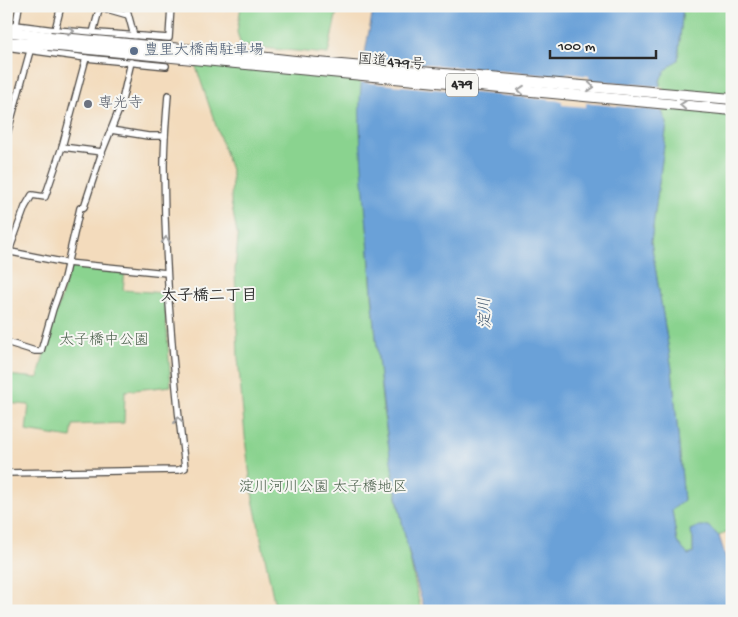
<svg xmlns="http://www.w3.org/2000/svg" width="738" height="617" viewBox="0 0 738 617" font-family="'Gochi Hand','Klee One',sans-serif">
<rect width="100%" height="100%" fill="#f6f6f2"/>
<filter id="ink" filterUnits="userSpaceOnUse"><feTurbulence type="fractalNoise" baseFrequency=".02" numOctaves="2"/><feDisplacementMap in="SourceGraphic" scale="10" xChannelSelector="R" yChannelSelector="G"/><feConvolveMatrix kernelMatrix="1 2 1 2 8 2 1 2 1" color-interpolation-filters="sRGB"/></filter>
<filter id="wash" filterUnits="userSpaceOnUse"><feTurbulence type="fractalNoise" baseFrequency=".0096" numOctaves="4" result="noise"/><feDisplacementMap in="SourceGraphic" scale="20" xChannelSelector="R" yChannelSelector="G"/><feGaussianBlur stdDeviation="1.12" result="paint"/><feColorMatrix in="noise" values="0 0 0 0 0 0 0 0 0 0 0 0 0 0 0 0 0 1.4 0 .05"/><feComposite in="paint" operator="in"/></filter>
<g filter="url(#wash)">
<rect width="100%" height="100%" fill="#f3dbbc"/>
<g fill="#8ad38f" stroke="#5a7f5d">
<path d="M241 6H338L328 54 241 46 237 32Z"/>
<path d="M683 6H732V529L719 536 708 526 690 530 693 539V553L688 556 677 542 672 510 684 500 672 369 651 242 667 124C658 106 657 84 665 66L678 60Z"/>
<path d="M192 55 363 71 360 124 372 296 383 410 397 498 421 611H276L253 499 246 447 238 358 235 270 238 238 231 202 232 173Z"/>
<path d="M71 265 125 272 123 290 164 293 171 386 125 391 124 423 73 425 71 438 26 431 29 405 6 403V375L38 378 54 313 57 311Z"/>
</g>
<path fill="#6aa1d8" stroke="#4a6682" d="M374 6H683L678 60C671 65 662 73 660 81 657 94 661 113 667 123L651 242 672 369 684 500 672 510 677 542 688 555 693 553V539L690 530 699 526H708L719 536 731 574 732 611H425C390 499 379 381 370 265 367 219 361 172 360 126 358 86 366 45 374 6Z"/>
<path fill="#f3dbbc" d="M362 54V58L565 77 566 73 589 76V80L663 87V111L586 103V107L562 105V101L360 82Z"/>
</g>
<g filter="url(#ink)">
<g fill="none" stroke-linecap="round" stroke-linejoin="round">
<g stroke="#494541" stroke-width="8">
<g id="minor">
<path d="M126 6 134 36"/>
<path d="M100 7 128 15"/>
<path d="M16 25 19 6"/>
<path d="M6 29 16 25 55 30 169 38 171 6"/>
<path d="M55 30 61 6"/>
<path d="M93 33 100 6"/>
<path d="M6 47 86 58 166 66"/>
<path d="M6 105H15"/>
<path d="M111 130 148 136H165"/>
<path d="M6 138 30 51"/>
<path d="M62 147 102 152"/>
<path d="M6 251 67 263 167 273"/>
<path d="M9 251 25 207 32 195 45 197 62 147 86 58"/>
<path d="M6 342 35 351H41L53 309 64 278 80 208 84 207 102 152 121 105 131 62"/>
<path d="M6 473 178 470 185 468C172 368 165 268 164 167 164 143 166 119 168 95"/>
</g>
</g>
<g stroke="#494541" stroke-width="12">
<g id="trunk">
<path d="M6 31 50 37"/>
<path d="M6 42 48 45"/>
<path d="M194 50 295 61 732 99"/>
<path d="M193 59 732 110"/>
</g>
</g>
<use href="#minor" stroke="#fff" stroke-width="5.5"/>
<use href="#trunk" stroke="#fff" stroke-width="10"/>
<g stroke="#494541" stroke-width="12" stroke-linecap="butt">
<g id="trunk-bridge">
<path d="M50 37 194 50"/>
<path d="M48 45 193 59"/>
</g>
</g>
<use href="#trunk-bridge" stroke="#fff" stroke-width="10"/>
</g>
<defs><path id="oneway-chevron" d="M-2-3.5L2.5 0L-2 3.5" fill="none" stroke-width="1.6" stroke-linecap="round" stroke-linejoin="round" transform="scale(1.25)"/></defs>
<g stroke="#a0a0a0">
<use href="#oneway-chevron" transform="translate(71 31) rotate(4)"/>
<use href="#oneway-chevron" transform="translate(591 87) rotate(5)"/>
<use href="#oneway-chevron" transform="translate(521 90) rotate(-175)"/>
<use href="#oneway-chevron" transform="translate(683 105) rotate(-175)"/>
<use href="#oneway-chevron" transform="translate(166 240) rotate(-90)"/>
<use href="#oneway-chevron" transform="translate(178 420) rotate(-98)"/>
</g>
</g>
<circle fill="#5c6f8a" stroke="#f6f6f2" stroke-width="2" cx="134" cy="51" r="5"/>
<circle fill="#6b7280" stroke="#f6f6f2" stroke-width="2" cx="88" cy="104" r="5"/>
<g text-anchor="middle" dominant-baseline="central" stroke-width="4" stroke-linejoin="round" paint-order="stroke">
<rect fill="#f6f6f2" stroke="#686867" stroke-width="1" x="446" y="73.5" width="32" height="23" rx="4"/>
<g font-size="14" font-weight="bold" fill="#2b2b2b">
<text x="462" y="85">479</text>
</g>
<g font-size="15" fill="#4e5e75" stroke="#f6f6f2" text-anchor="start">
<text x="144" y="51">豊里大橋南駐車場</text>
</g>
<g font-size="15" fill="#2b2b2b" stroke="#f6f6f2">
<text transform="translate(391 63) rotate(5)">国道479号</text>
</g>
<g font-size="15" fill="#5b616d" stroke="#f6f6f2" text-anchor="start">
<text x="98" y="104">専光寺</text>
</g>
<g font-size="15" fill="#485d49" stroke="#f6f6f2">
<text x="104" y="341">太子橋中公園</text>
<text x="323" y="488">淀川河川公園 太子橋地区</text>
</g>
<g font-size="16" font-weight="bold" fill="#2b2b2b" stroke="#f6f6f2">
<text x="209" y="297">太子橋二丁目</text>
</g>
<g font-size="16" font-style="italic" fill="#445a70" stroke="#f6f6f2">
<text transform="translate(487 313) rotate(-92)">淀川</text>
</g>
</g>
<rect width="738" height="617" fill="none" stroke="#f6f6f2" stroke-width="25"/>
<path d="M550 50v8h106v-8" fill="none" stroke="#2b2b2b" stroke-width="2.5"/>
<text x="558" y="50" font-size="15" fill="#2b2b2b" stroke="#f6f6f2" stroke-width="4" paint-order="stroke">100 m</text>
</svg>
